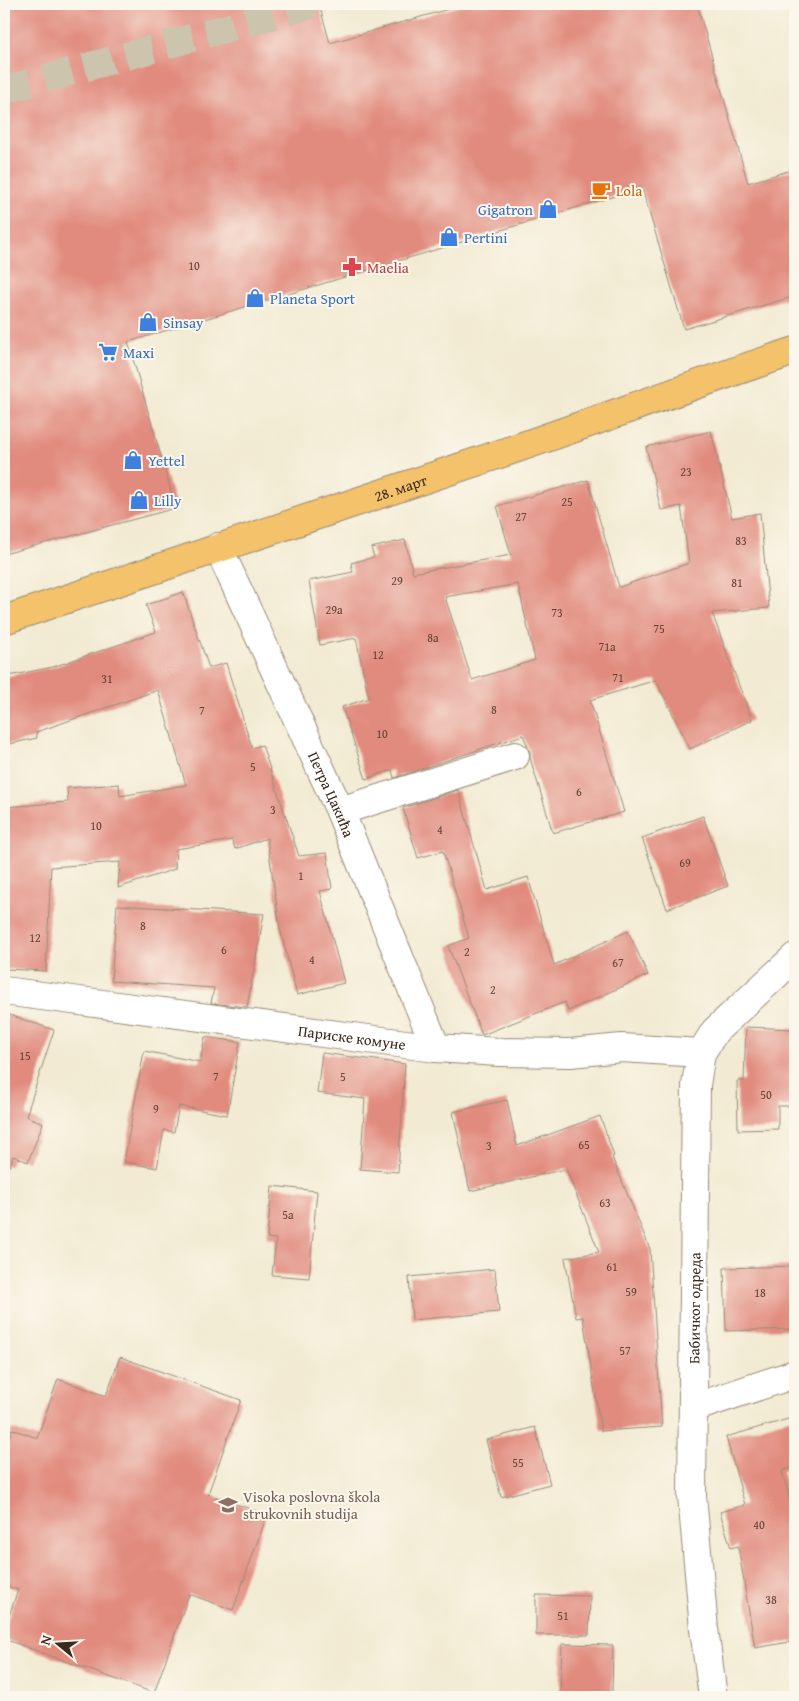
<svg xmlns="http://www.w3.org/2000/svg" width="799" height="1701" viewBox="0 0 799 1701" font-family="'Gentium Book Plus',serif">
<rect width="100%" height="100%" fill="#fbf7ec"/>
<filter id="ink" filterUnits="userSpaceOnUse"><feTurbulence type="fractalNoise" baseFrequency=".02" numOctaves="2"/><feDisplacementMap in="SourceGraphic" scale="10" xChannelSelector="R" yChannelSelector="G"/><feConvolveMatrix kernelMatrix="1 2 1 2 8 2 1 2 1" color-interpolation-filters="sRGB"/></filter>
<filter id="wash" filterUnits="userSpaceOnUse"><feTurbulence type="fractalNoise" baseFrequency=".0096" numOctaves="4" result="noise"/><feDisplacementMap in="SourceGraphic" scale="20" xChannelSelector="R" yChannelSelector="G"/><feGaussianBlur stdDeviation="1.12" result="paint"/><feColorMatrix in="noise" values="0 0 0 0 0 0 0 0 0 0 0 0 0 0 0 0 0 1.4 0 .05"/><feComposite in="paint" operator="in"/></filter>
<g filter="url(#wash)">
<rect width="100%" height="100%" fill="#f2ead2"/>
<g id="blocks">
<g fill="#e18b7e" fill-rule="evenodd">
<path d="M4 4H319L330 43 466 4H697L748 183 795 169V296L684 329 642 188 128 342 176 508 4 554Z"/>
<path d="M711 431 732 518 760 513 769 608 712 613 752 720 690 749 656 680 590 700 624 812 553 833 530 758V752L523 735 394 778 392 770 366 779 342 707 369 698 356 638 320 645 309 581 353 572 351 563 374 557 371 548 405 540 413 573 511 555 497 506 588 480 619 587 689 563 681 506 661 510 646 447ZM518 584 535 660 472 680 445 597Z"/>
<path d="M183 592 209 668 226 663 252 748 262 745 299 856 327 853 332 889 320 891 344 983 297 995 280 929 267 838 235 849 232 840 176 849 175 869 118 888 120 862 51 867 46 971 4 969V807L68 802 67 788 119 784 120 796 186 785 158 690 36 732 37 738 4 745V677L53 667 156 632 146 605Z"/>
<path d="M458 790 487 890 528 877 554 965 628 931 648 975 568 1011 565 1002 482 1035 448 946 469 938 443 851 418 858 403 808Z"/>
<path d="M703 816 728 886 667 909 642 838Z"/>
<path d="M117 905 264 914 247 1007 211 1003 214 988 111 981Z"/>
<path d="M4 1013 54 1030 26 1116 43 1123 28 1162 13 1156 10 1166 4 1165Z"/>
<path d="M746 1027 795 1029V1106H778V1129L738 1130 737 1081H744Z"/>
<path d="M205 1037 240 1042 227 1115 179 1106 174 1132 164 1130 157 1168 124 1162 144 1051 200 1062Z"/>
<path d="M322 1053 405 1064 398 1172 360 1169 365 1099 317 1093Z"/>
<path d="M507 1100 517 1146 600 1116 614 1156 612 1157 650 1249 662 1427 601 1431 583 1317 576 1318 565 1258 599 1252 566 1169 470 1191 453 1112Z"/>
<path d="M272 1186 317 1191 309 1278 272 1275 276 1239 267 1238Z"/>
<path d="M795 1266V1329L726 1331 724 1268Z"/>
<path d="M495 1269 499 1312 412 1320 409 1277Z"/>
<path d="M120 1357 241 1400 208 1494 267 1515 233 1610 189 1594 154 1693 4 1639V1630L18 1590 4 1585V1453L12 1429 37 1438 58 1379 106 1396Z"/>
<path d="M795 1417V1467L782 1471 795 1519V1641L755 1648 738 1546 731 1548 720 1512 745 1505 726 1437Z"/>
<path d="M535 1427 550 1484 501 1497 486 1440Z"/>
<path d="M536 1595 590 1596 589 1635H536Z"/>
<path d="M562 1644 613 1645 612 1697H560Z"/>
</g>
</g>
</g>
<g filter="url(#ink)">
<use href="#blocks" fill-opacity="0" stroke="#968a78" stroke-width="1"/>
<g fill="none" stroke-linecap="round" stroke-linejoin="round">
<path stroke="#cdc4ae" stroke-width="28" stroke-dasharray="28 14" stroke-linecap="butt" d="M4 90 313 4"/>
<g stroke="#968a78" stroke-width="30">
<g id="minor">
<path id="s1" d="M218 547 340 811 436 1048"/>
<path d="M340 811 515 756"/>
<path id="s2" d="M4 991 436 1048 499 1052 570 1053 622 1048 701 1053"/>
<path d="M693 1408 795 1374"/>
<path id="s3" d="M713 1697 704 1629 692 1496 696 1085 701 1053 715 1031 795 957"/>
</g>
</g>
<g stroke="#968a78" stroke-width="30">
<g id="major">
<path id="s4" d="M4 620C155 569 307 519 458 468 571 431 682 388 795 351"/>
</g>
</g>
<use href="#minor" stroke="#fff" stroke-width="28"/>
<use href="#major" stroke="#f3c26a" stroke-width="28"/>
</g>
</g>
<defs>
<g id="cafe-bare" transform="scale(1.5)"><path d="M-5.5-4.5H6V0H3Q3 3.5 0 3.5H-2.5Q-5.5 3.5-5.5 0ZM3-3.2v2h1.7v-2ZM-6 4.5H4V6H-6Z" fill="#e8710a" stroke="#fbf7ec" stroke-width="2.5" paint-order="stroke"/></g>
<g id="shop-bare" transform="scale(1.5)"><path d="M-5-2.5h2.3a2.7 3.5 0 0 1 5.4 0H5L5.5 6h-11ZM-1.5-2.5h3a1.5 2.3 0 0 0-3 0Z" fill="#3f7fe0" stroke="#fbf7ec" stroke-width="2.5" paint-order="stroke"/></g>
<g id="pharmacy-bare" transform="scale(1.5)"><path d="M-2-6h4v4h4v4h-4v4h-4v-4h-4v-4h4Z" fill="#e0444e" stroke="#fbf7ec" stroke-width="2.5" paint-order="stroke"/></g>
<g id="supermarket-bare" transform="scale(1.5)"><path d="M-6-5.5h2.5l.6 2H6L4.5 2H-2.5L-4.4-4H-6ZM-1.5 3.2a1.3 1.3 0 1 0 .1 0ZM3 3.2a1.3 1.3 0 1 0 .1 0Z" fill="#3f7fe0" stroke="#fbf7ec" stroke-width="2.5" paint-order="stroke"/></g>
<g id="school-bare" transform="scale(1.5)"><path d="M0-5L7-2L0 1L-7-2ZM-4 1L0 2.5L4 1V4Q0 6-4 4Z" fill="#8d6e63" stroke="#fbf7ec" stroke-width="2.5" paint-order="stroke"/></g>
</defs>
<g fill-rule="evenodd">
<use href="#cafe-bare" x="601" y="190"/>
<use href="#shop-bare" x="548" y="209"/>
<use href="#shop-bare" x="449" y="237"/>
<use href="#pharmacy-bare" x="352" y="267"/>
<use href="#shop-bare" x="255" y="298"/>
<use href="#shop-bare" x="148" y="322"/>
<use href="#supermarket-bare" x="108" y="352"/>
<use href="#shop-bare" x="133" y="460"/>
<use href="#shop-bare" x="139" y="500"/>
<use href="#school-bare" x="228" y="1505"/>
</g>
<g text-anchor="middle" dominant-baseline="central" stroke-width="4" stroke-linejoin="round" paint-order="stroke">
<g font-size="12" fill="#644236">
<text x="194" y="265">10</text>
<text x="686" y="471">23</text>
<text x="567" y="501">25</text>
<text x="521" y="516">27</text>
<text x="741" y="540">83</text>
<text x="397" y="580">29</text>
<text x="737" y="582">81</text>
<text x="334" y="609">29a</text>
<text x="557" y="612">73</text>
<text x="659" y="628">75</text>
<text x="433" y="637">8a</text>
<text x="607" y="646">71a</text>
<text x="378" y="654">12</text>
<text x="618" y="677">71</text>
<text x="107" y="678">31</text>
<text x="494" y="709">8</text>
<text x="202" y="710">7</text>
<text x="382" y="733">10</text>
<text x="253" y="766">5</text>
<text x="579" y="791">6</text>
<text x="273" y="809">3</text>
<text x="96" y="825">10</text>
<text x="440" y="829">4</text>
<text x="685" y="862">69</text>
<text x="301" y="875">1</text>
<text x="143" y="925">8</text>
<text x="35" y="937">12</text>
<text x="224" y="949">6</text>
<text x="467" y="951">2</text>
<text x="312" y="959">4</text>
<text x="618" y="962">67</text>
<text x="493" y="989">2</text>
<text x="25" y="1055">15</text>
<text x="216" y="1076">7</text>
<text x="343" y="1076">5</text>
<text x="766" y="1094">50</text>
<text x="156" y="1108">9</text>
<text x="584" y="1144">65</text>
<text x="489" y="1145">3</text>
<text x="605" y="1202">63</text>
<text x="288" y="1214">5a</text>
<text x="612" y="1266">61</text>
<text x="631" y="1291">59</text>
<text x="760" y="1292">18</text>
<text x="625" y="1350">57</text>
<text x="518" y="1462">55</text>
<text x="759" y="1524">40</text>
<text x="771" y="1599">38</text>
<text x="563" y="1615">51</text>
</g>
<g font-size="15" fill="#c56008" stroke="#fbf7ec" text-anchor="start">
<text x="616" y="190">Lola</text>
</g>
<g font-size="15" fill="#366cbe" stroke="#fbf7ec" text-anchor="start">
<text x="533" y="209" text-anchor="end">Gigatron</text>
<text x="464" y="237">Pertini</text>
<text x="270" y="298">Planeta Sport</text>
<text x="163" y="322">Sinsay</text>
<text x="123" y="352">Maxi</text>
<text x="148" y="460">Yettel</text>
<text x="154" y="500">Lilly</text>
</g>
<g font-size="15" fill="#be3a42" stroke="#fbf7ec" text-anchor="start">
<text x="367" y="267">Maelia</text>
</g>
<g font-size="15" fill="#3b2a1e" stroke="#fbf7ec">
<text stroke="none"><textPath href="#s4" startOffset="418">28. март</textPath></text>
<text stroke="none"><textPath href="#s1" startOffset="272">Петра Цакића</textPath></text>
<text stroke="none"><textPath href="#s2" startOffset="351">Париске комуне</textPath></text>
<text stroke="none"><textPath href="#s3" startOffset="390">Бабичког одреда</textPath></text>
</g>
<g font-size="15" fill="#785e54" stroke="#fbf7ec" text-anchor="start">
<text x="243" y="1496">Visoka poslovna škola<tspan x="243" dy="17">strukovnih studija</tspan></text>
</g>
</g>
<rect width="799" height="1701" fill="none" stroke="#fbf7ec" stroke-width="20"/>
<g transform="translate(58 1644) rotate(288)" stroke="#fbf7ec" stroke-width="4" paint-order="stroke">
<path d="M0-4L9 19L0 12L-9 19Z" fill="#3b2a1e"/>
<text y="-8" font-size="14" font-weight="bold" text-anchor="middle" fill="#3b2a1e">N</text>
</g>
</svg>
